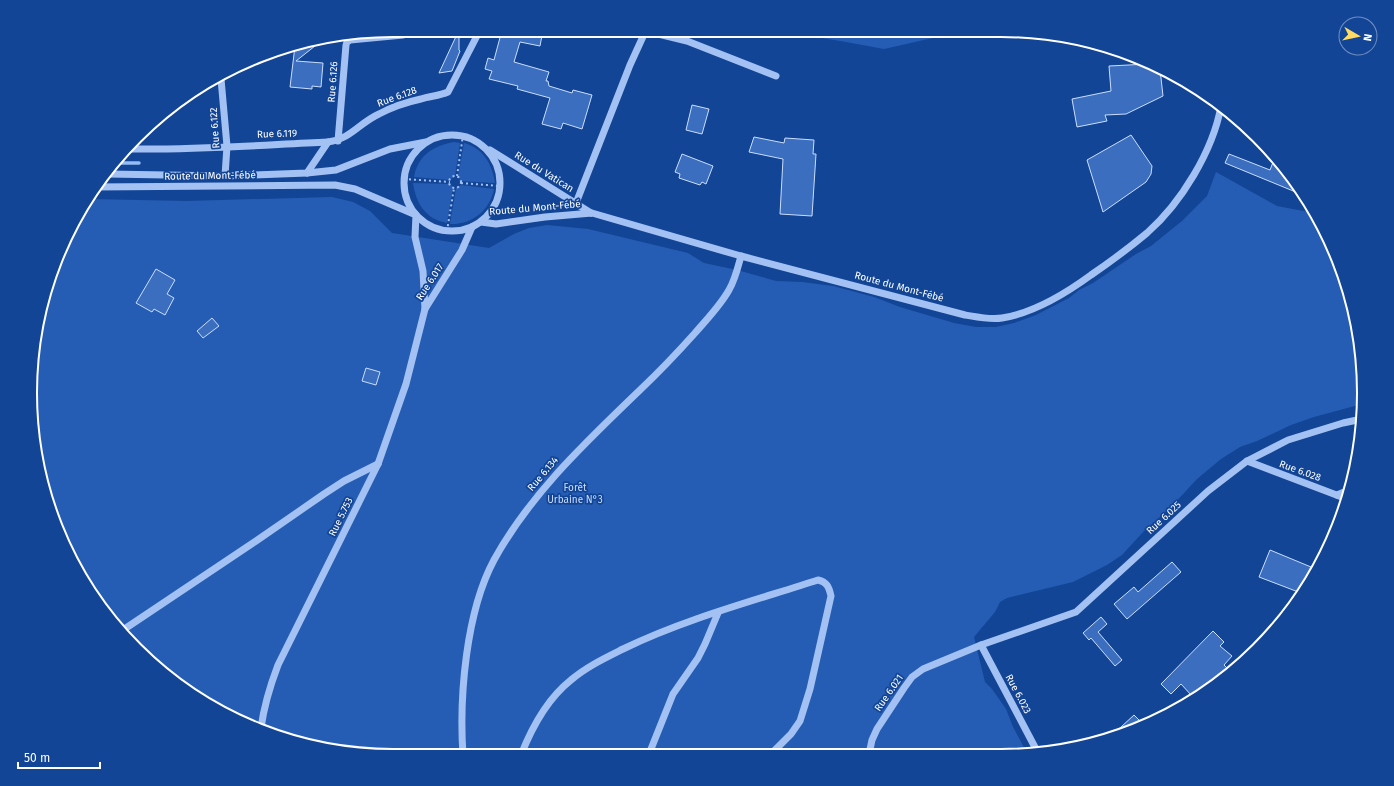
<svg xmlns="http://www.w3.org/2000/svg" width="1394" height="786" viewBox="0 0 1394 786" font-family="'Fira Sans',sans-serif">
<rect width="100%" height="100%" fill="#134596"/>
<g fill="#255db5">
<path d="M775 30 940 31 937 37 884 49 846 42Z"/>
<path d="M454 142 460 143 455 176 450 180 414 177C418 155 433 146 454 142Z"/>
<path d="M464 143C483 148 492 164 495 183L461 181 458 177Z"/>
<path d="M1216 172 1277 206 1314 213 1327 233 1352 299 1363 369 1362 404 1314 417 1291 425 1257 441 1240 447 1221 459 1197 479 1171 507 1144 531 1122 555 1107 565 1073 582 1007 598 1000 602 995 612 974 637 985 682 992 689 1006 709 1013 727 1027 753 369 755 299 744 211 707 120 632 58 532 31 417 42 299 88 199 187 201 332 197 353 202 370 211 392 233 489 248 514 234 529 228 547 225 588 229 688 253 704 263 737 270 776 281 802 282 833 286 874 297 900 307 954 323 976 327H996L1014 323 1036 315 1069 298 1079 290 1093 283 1136 254 1151 246 1182 221 1207 196Z"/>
<path d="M413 183 450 184 453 187 447 223C425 219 416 203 413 183Z"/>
<path d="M461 185 494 189C490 210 472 225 450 224L456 188Z"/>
</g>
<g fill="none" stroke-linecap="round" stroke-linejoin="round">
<path stroke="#94bcf6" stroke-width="3.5" d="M118 163H139"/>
</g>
<g fill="#3b6ebe" stroke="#cadefd">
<path d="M459 30V50L460 51 452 71 439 73Z"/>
<path d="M502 30H543L540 46 520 42 514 62 549 72 546 81H548L549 86 572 93 573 90 592 95 582 129 563 123 561 129 542 124 550 98 517 89 518 86 489 79 492 71 485 69 488 58 494 60Z"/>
<path d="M320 42 296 61 323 63 321 87 312 86V89L290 87 295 46Z"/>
<path d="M1148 64 1160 69 1163 96 1126 114 1105 115 1107 121 1077 127 1072 99 1111 91 1109 66Z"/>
<path d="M692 105 709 109 702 134 686 130Z"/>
<path d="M1131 135 1152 166 1151 174 1146 182 1103 212 1087 160Z"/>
<path d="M754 137 784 143 785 138 814 140 813 154H816L812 216 780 214 783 159 749 152Z"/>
<path d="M682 154 713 166 706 184 702 182 700 185 679 178 680 174 675 172Z"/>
<path d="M1229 154 1270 170 1275 157 1289 172 1303 195 1225 163Z"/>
<path d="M156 269 175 280 167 294 174 298 165 315 154 309 152 312 136 303Z"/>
<path d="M212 318 219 326 203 338 197 331Z"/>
<path d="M366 368 380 372 376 385 362 381Z"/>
<path d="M1270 550 1311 567 1301 593 1259 577Z"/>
<path d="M1172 562 1181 572 1127 619 1114 604 1134 587 1138 592Z"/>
<path d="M1101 617 1107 624 1098 632 1122 660 1115 666 1091 638 1089 640 1083 633Z"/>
<path d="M1213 631 1224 642 1220 646 1232 656 1224 665 1229 670 1205 693 1200 688 1192 696 1181 684 1171 694 1161 684Z"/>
<path d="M1134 715 1143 724 1118 737 1108 739Z"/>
</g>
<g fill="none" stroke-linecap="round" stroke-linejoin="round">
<g stroke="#a3c2f3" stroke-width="2" stroke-dasharray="2 3" stroke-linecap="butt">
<path d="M457 176 463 135"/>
<circle cx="455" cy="182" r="6"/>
<path d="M404 179 450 182"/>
<path d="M461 183 500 186"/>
<path d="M447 231 454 188"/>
</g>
<g stroke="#a3c2f3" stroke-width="7">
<path d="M646 31 687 41 776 76"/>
<path d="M221 79 227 146 225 176"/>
<circle cx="452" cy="183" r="48"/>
<path d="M338 141 346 45 347 42 350 40 403 35 408 30"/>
<path d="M131 149C197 150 262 145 328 142"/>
<path d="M490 150 591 213"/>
<path d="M307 173 328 142C351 139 359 123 379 114 392 107 407 102 421 99 430 96 439 96 448 92L480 30"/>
<path d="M108 174 225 176 307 173 336 170 390 149 426 142"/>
<path d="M95 187 335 185 355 189 416 215 415 237 423 271 425 309 406 384 378 464 278 665C270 686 264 706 261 728"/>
<path d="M576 203 630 65 646 30"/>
<path d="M481 222 496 224 545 217 592 213 741 256 965 315C977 317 990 320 1002 318 1034 313 1065 294 1091 275 1110 262 1129 248 1147 233 1181 203 1213 151 1221 106"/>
<path d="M425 309 462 250 472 227"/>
<path d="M1247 461 1347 499"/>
<path d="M1337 495 1349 490"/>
<path d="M120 632 256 541 324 494 344 481 378 464"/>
<path d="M981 645 1038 753"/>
<path d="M649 754 673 694 698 658 705 644 718 613"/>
<path d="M869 754 872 740 877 729 904 688 912 677 923 669 981 645 1076 612 1208 491 1247 461 1288 440 1343 423 1362 419"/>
<path d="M463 755C459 697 466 612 494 560 531 493 586 442 641 389 660 371 678 352 695 333 707 319 720 306 729 290 735 280 738 267 741 256"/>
<path d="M521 755C532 727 547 699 571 680 586 667 605 658 623 649 685 619 753 601 818 580 827 582 829 587 831 596L810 689 800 721 791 734 771 754"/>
</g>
</g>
<g text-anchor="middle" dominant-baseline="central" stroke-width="3.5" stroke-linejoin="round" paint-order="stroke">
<g font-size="10" fill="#fff" stroke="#134596">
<text transform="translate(333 82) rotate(-86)">Rue 6.126</text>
<text transform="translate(397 97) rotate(-20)">Rue 6.128</text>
<text transform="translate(215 128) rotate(-94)">Rue 6.122</text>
<text transform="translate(277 134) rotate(-2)">Rue 6.119</text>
<text transform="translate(544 172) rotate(32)">Rue du Vatican</text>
<text transform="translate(210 176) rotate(-1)">Route du Mont-Fébé</text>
<text transform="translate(535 208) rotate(-5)">Route du Mont-Fébé</text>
<text transform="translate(430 282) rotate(-57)">Rue 6.017</text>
<text transform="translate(899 287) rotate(15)">Route du Mont-Fébé</text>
<text transform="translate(1300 471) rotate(20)">Rue 6.028</text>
<text transform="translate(543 474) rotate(-50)">Rue 6.134</text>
<text transform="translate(341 517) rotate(-64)">Rue 5.753</text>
<text transform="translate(1164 518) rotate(-43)">Rue 6.025</text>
<text transform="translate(889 693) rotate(-55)">Rue 6.021</text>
<text transform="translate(1018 694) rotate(62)">Rue 6.023</text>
</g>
<g font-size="10" fill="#cadefd" stroke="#134596">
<text x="575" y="488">Forêt<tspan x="575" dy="12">Urbaine N°3</tspan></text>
</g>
</g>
<path d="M0 0H1394V786H0ZM393 37H1001A356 356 0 0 1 1357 393V393A356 356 0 0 1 1001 749H393A356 356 0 0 1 37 393V393A356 356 0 0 1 393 37Z" fill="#134596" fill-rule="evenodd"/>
<path fill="none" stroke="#fff" stroke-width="2" d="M393 37H1001A356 356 0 0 1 1357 393V393A356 356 0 0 1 1001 749H393A356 356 0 0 1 37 393V393A356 356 0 0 1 393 37Z"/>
<g transform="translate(1358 36) rotate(99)"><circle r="19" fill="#134596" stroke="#718fc0"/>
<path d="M0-3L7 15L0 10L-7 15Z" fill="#ffdb64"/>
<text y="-6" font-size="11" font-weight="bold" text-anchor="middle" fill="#ffffff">N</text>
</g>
<path d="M18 762v6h82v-6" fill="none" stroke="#ffffff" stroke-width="2"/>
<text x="24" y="762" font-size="12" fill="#ffffff" stroke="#134596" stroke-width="3" paint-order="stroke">50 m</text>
</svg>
